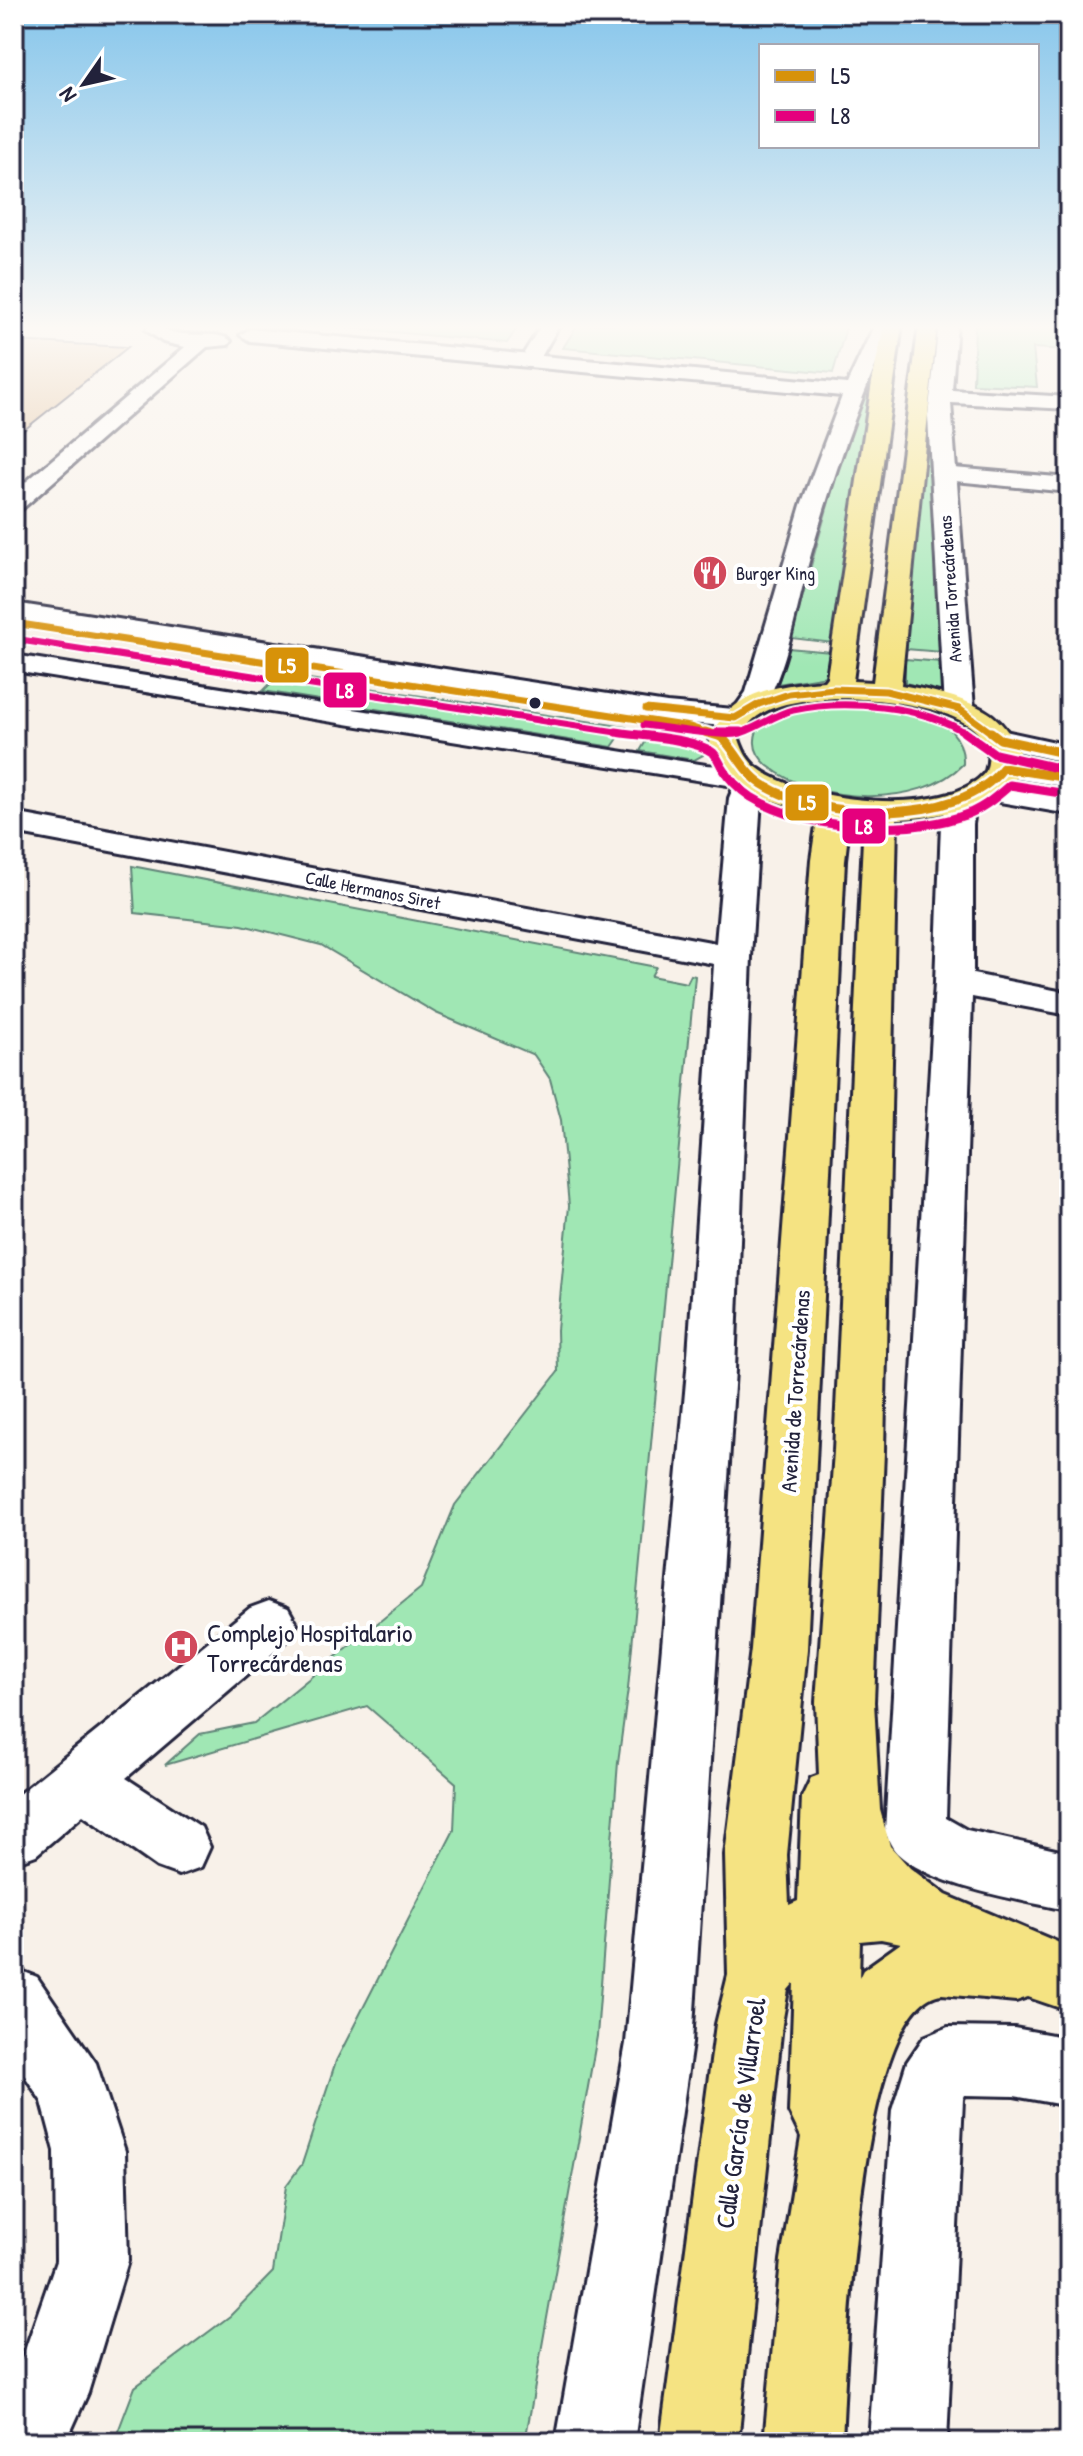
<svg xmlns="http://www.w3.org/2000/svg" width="1083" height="2456" viewBox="0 0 1083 2456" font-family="'Patrick Hand',sans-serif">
<rect width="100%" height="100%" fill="#f8f1e9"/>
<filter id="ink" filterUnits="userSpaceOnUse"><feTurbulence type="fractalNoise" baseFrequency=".0125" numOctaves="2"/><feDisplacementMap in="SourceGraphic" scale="16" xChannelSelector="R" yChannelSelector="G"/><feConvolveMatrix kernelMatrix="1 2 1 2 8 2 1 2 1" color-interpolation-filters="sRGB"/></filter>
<g filter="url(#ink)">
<g fill="#a0e7b4" stroke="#618478" stroke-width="2">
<path d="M310 324H520L507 343Z"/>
<path d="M578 324H847L833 373 563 348Z"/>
<path d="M936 324H939L942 652 906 649Z"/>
<path d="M975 324H1069V350L1033 348 1037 387 973 384Z"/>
<path d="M875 364 833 643 791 638 848 433Z"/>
<path d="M788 648 831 652 827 676 778 684Z"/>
<path d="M905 659 942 662 945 693 905 683Z"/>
<path d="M270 673 626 727 612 747 263 691 275 679Z"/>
<path d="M838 700C879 702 966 707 963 764 920 809 815 804 768 766 760 759 754 750 755 740 756 708 815 703 838 700Z"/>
<path d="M652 731C671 734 694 736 703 755L694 760 640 751Z"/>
<path d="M132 866 656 967 651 976 687 983 691 975 695 976 628 1689 618 1762 597 2036 525 2442H114L135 2387 230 2316 273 2272 286 2186 302 2164 336 2061 454 1830 456 1783 367 1706 165 1765 200 1734 254 1723 421 1588 455 1505 558 1372 557 1330 569 1206 561 1120 550 1079 534 1055 436 1013 321 945 242 925 135 913Z"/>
</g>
<path fill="#deb98f" stroke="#22223b" stroke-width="2" d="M14 341 128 347 14 438Z"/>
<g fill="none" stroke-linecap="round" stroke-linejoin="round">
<g stroke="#22223b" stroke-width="6">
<g id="minor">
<path d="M542 324H560L541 357H527L524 353Z"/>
<path d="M942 467 1069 478V492L934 479 931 474 934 469Z"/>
<path d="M14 655 706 765C728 767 762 764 776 783L761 798 751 957 735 1370 692 2043 634 2442H556L626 2043 687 1370 714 964 14 833V813L716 943 729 798 734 786 14 671Z"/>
<path d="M1000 730 1069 745V763L989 745 985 739 989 733Z"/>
<path d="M983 780 1069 794V814L977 798 973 824V974L1069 993V1015L972 997 946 1818 967 1830 1069 1853V1911C1020 1899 934 1888 897 1853 891 1847 888 1838 885 1831L935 982 941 824 951 793 969 792 972 783Z"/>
<path d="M269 1601 288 1608 297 1624 288 1640 126 1778 201 1827 210 1847 201 1867 179 1875 157 1867 83 1815 36 1855 14 1863V1798L250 1608Z"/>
<path d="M14 1968 37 1977 96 2063 125 2151 128 2261 88 2393 66 2442H14V2382L56 2261 55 2151 42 2102 14 2059Z"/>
<path d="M948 2027 1014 2028 1069 2038V2106L1014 2096 965 2095 963 2099 947 2442H869L892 2110 907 2062 924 2037Z"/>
</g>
</g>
<g stroke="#22223b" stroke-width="6">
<g id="tertiary">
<path d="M149 324H167L165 329C185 340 218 329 231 341L228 345 207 347 22 509 14 511V492L185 347 163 342 146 330Z"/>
<path d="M875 324H893C860 399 833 475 811 554 797 603 787 675 759 715L750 718 746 724 735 727 667 721 14 619V603L667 703 734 709 746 692 801 505 842 396 250 341 240 335 250 329 847 384Z"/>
<path d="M939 324H957L952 390 1069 397V409L951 403 974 709 969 715 959 718 949 715 944 709 928 416Z"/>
<path d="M1003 759 1069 769V787L992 775 987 768 992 761Z"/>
</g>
</g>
<g stroke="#22223b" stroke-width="6">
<path id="primary" d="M884 324H902L853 681 873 682 919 324H937L901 685C929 690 959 696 984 710 997 717 1006 728 1014 741 1049 800 933 819 897 819L884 1451 874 1702 880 1810 890 1846 910 1868 946 1895 1069 1947V2011L1028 1997 1016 2001 942 1994C856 2003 846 2370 842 2442H764L781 2260 801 2137 789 2112 794 1983 788 1990 782 2024 738 2442H660L716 2024 728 1975 725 1855 751 1649 811 860 818 812C772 803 723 789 709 739 732 691 776 685 824 681L827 677 872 382ZM834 698C872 698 1008 705 986 771 950 820 803 802 759 769 748 762 743 751 739 739 756 702 799 701 834 698ZM850 817 864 818 834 1451 816 1702 819 1775 811 1778 802 1797 798 1901 789 1905 787 1855 807 1649 845 860ZM881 1939 901 1943 863 1970 859 1978 860 1941Z"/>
</g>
<use href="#minor" fill="#fff" fill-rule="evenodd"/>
<use href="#tertiary" fill="#fff" fill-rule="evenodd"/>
<use href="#primary" fill="#f5e382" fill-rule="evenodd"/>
<g stroke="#fff" stroke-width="11">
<g id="bus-1-far1">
<path d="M14 623 690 727 710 734"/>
<path d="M646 709 735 718 759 704 789 694 834 689 886 691 959 709 993 734"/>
</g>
</g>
<g stroke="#fff" stroke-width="14">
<g id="bus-1">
<path d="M705 732C710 734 718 735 722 738 733 746 743 772 762 784 820 821 959 827 1003 768L1069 778"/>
<path d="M991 732 1000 739 1069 754"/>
</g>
</g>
<g stroke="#fff" stroke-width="11">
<g id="bus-2-far1">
<path d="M14 639 629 734"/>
<path d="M644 725C665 727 718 737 736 734 754 731 774 714 793 710 843 699 924 705 967 734"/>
</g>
</g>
<g stroke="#fff" stroke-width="14">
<g id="bus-2">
<path d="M616 732C641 736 692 738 712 752 716 754 719 762 722 767 729 779 739 789 751 797 803 829 901 836 959 817 980 811 994 799 1010 785L1067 794"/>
<path d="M719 732H740"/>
<path d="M964 732 995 754 1066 770"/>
</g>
</g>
<use href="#bus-1-far1" stroke="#d79209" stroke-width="7"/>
<use href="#bus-1" stroke="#d79209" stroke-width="9"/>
<use href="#bus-2-far1" stroke="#e5007d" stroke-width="7"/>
<use href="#bus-2" stroke="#e5007d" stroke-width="9"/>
</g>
</g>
<linearGradient id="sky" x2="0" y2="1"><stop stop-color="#85c5eb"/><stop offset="0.49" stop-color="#fcf9f5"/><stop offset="1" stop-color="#fcf9f5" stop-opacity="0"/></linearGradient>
<rect width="1083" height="668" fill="url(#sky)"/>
<defs>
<g id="restaurant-disc" transform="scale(1.8)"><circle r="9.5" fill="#d1495b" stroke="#fff"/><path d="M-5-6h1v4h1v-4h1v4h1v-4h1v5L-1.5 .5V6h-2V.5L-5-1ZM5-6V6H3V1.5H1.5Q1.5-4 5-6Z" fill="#fff"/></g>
<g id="hospital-disc" transform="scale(1.8)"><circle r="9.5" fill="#d1495b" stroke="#fff"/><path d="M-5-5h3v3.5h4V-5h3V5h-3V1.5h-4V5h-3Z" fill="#fff"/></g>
</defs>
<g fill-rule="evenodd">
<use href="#restaurant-disc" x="710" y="573"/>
<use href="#hospital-disc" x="181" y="1647"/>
</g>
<circle fill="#22223b" stroke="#fff" stroke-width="3" cx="535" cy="703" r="7"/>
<g text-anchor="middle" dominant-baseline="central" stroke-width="8" stroke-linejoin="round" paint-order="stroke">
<g font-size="18" fill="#22223b" stroke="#fff" text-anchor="start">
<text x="736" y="573">Burger King</text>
</g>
<g font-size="18" fill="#22223b" stroke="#fff">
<text transform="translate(950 589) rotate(-94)">Avenida Torrecárdenas</text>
<text transform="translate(373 890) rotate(11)">Calle Hermanos Siret</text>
</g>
<g font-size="22" fill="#22223b" stroke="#fff">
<text transform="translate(795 1391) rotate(-86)">Avenida de Torrecárdenas</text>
</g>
<g font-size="26" fill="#22223b" stroke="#fff" text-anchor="start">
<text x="207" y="1632">Complejo Hospitalario<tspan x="207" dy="30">Torrecárdenas</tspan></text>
</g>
<g font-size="26" fill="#22223b" stroke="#fff">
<text transform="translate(740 2113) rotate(-82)">Calle García de Villarroel</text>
</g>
</g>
<g stroke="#fff" stroke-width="3">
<rect x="264" y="646" width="46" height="38" rx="8" fill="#d79209"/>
<rect x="322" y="671" width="46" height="38" rx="8" fill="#e5007d"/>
<rect x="784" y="783" width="46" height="39" rx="8" fill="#d79209"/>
<rect x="841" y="807" width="46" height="38" rx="8" fill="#e5007d"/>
</g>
<g font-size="22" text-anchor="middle" font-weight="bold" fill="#fff">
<text x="287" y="673">L5</text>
<text x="345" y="698">L8</text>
<text x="807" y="810">L5</text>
<text x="864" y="834">L8</text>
</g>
<rect width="1083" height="2456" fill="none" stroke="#fff" stroke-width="48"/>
<rect x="24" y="24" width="1035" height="2408" fill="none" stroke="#22223b" stroke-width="3" filter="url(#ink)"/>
<rect x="759" y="44" width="280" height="104" fill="#ffffff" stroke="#a7a7b1" stroke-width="2"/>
<rect x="775" y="70" width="40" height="12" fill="#d79209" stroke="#a7a7b1" stroke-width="2"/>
<text x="831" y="84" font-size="24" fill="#22223b">L5</text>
<rect x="775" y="110" width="40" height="12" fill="#e5007d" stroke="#a7a7b1" stroke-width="2"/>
<text x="831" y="124" font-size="24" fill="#22223b">L8</text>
<g transform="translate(84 84) rotate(236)" stroke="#ffffff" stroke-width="6" paint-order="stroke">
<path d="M0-6L14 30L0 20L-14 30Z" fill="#22223b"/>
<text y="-12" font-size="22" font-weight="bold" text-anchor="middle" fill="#22223b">N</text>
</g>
</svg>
